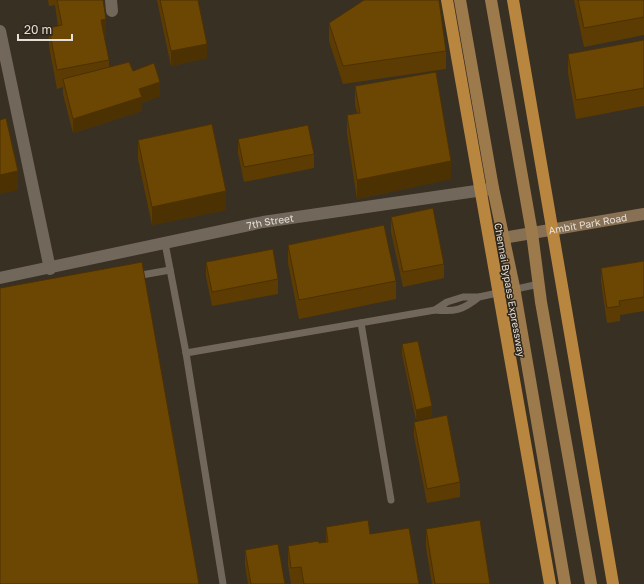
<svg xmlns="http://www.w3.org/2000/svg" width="644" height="584" viewBox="0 0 644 584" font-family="'Golos Text',sans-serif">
<rect width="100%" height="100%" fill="#393024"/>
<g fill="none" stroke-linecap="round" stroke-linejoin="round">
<g stroke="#72675b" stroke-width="7">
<path d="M165 243 186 353 435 310"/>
<path d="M136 276 170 270"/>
<path d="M479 297C463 310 455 312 435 310L447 302 463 297H479L539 284"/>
<path d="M361 323 391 500"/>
<path d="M186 353 223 584"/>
</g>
<g stroke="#72675b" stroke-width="12">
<path d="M111 0 112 11"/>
<path d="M0 31 50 269"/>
<path id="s1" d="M0 278 263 222 490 189"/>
</g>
<path stroke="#877053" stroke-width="12" id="s2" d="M503 238 644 214"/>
<g stroke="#9d7a4b" stroke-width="12">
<path d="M460 0 493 188 514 287 565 584"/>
<path d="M491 0 532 233 541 302 591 584"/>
</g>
<g stroke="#b98640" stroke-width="12">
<path d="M447 0 550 584"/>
<path d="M513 0 613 584"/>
</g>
</g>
<g fill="#5d3c03">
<path d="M48 0H103L106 37 104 38 109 60V67L133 71 160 96 142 103V111L73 133 63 94V87L57 89 49 46V28L58 26 55 5 49 6Z"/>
<path d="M157 0H198L207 58 171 66Z"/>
<path d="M574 0H644V35L584 47Z"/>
<path d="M329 23 446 51V69L343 84 329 41Z"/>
<path d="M644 40V106L576 119 568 73V54Z"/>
<path d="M355 86 451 179 357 199 347 133V115L357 113 355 105Z"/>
<path d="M238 139 314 154V168L244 182 238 153Z"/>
<path d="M138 140 226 210 152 225 138 159Z"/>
<path d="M391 217 444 264V278L403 287 391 232Z"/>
<path d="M288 245 396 281V299L299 319 288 263Z"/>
<path d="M644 261V311L620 315V321L607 323 601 282V268Z"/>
<path d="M206 262 278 279V294L212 306 206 276Z"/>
<path d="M402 344 432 417 416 420 402 354Z"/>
<path d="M414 422 460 482V497L427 503 414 436Z"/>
<path d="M326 527 370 534 419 584H291L288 565V546L326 542Z"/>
<path d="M426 529 490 584H432L426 547Z"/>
<path d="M245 550 285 584H248L245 565Z"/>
</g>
<g fill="#4c3102">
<path d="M106 19V37L101 38V20Z"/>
<path d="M207 44V58L171 66V51Z"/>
<path d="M160 82V96L142 103V111L73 133V119L139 89Z"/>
<path d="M451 161V179L357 199V180Z"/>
<path d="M18 171V190L0 194V175Z"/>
<path d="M226 191V210L152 225V207Z"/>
<path d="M432 406V417L416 420V410Z"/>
</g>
<g fill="#6c4603" stroke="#4c3102">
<path d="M57 0H103L106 19 101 20 109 60 57 70 49 28 62 25Z"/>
<path d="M160 0H198L207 44 171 51Z"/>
<path d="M364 0H439L446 51 343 66 329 23Z"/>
<path d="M578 0H644V17L584 28Z"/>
<path d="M644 40V88L576 100 568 54Z"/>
<path d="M129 62 133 71 154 63 160 82 139 89 142 97 73 119 63 79Z"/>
<path d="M436 72 451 161 357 180 347 115 360 113 355 86Z"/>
<path d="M6 118 18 171 0 175V120Z"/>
<path d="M212 124 226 191 152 207 138 140Z"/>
<path d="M308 125 314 154 244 167 238 139Z"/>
<path d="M433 208 444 264 403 272 391 217Z"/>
<path d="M384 225 396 281 299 300 288 245Z"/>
<path d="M273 249 278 279 212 292 206 262Z"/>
<path d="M644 261V297L619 301 620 306 607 308 601 268Z"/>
<path d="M142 262 199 584H0V288Z"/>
<path d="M418 341 432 406 416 410 402 344Z"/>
<path d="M447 415 460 482 427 489 414 422Z"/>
<path d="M368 520 370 534 409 528 419 584H304L301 567 291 568 288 546 318 541 319 543 328 542 326 527Z"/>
<path d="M480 520 490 584H435L426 529Z"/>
<path d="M278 544 285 584H251L245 550Z"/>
</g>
<g text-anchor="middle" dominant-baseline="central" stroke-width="3" stroke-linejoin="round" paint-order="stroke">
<g font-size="10" fill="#e6e0d9" stroke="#2f261b">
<text stroke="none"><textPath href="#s1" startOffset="276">7th Street</textPath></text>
<text stroke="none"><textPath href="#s2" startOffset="86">Ambit Park Road</textPath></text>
<text transform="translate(510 290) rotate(80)">Chennai Bypass Expressway</text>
</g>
</g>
<path d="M18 34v6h54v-6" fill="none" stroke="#e6e0d9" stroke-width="2"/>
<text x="24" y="34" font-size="12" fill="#e6e0d9" stroke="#2f261b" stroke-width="3" paint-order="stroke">20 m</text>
</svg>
